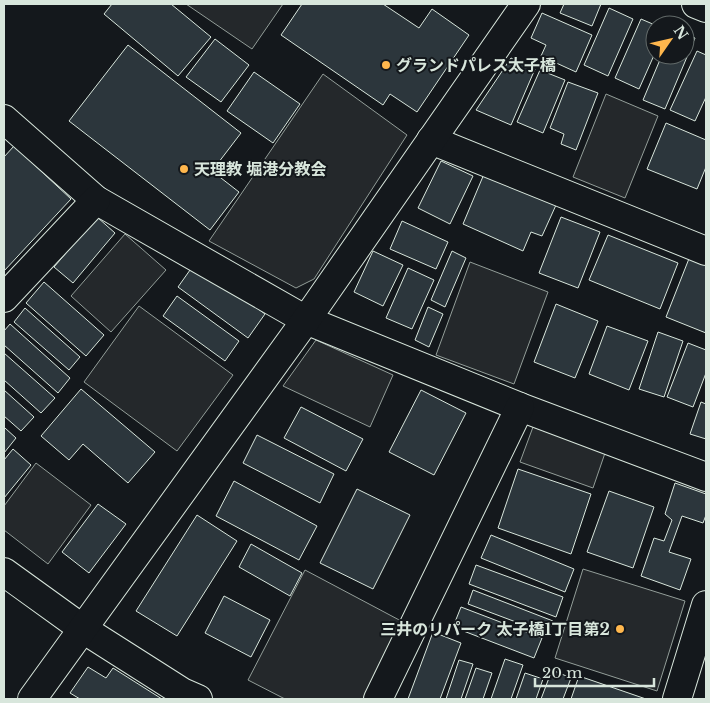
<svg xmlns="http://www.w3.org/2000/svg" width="710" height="703" viewBox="0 0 710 703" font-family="'Libre Baskerville','Noto Sans JP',serif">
<rect width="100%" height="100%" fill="#14181c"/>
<g fill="#24282b" stroke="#939e99">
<path d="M186 4H283L252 49Z"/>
<path d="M323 74 407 135 314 279 296 288 209 241Z"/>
<path d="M606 94 658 116 625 198 573 177Z"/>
<path d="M125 234 166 270 111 332 71 296Z"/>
<path d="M470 262 548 292 514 384 436 355Z"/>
<path d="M139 306 233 375 177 451 84 382Z"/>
<path d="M316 340 393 375 370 427 283 386Z"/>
<path d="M533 427 605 453 593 488 520 462Z"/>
<path d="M36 463 91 505 48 564 4 530V506Z"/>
<path d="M583 569 685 601 657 691 555 658Z"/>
<path d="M305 570 403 622 363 699H285L248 680Z"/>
</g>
<g fill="#2c363c" stroke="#d8e6dc">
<path d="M112 4H171L211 37 178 76 104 14Z"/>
<path d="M302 4H383L419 28 432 9 469 35 417 112 390 94 383 105 281 35Z"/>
<path d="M564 4H601L592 26 560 13Z"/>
<path d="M609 8 633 19 608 76 584 65Z"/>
<path d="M542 13 592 35 576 72 541 56 546 45 531 38Z"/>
<path d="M641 19 655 25V53L639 89 615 78Z"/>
<path d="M685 34 695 38 665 109 643 100 662 55H685Z"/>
<path d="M215 39 249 65 221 102 186 77Z"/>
<path d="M128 45 241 133 212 171 239 192 210 230 69 121Z"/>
<path d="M697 51 706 55V97L695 121 670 110Z"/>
<path d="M511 58 535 69 511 125 476 110Z"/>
<path d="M540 70 565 80 543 133 517 122Z"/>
<path d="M254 72 300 104 273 143 227 111Z"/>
<path d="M568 82 598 93 576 150 561 144 564 134 550 128Z"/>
<path d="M666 123 706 140V167L697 189 647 169Z"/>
<path d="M14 146 71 199 4 271V157Z"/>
<path d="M441 161 473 176 450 224 418 208Z"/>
<path d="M484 174 556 205 542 236 531 232 523 251 463 224Z"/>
<path d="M97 217 115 233 73 283 54 267Z"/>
<path d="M561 217 600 232 578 288 539 273Z"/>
<path d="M402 221 448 242 436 269 390 249Z"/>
<path d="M608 235 678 263 660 309 589 280Z"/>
<path d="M373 251 403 265 383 306 354 292Z"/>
<path d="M452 251 466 258 445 307 431 300Z"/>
<path d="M692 251 706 257V333L666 317Z"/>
<path d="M195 263 265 314 248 338 178 287Z"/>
<path d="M408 268 434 280 412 329 386 318Z"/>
<path d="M44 282 104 335 86 356 26 303Z"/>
<path d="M177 296 239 341 225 361 163 316Z"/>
<path d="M556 304 598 321 575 378 534 362Z"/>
<path d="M428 307 443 314 429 347 415 340Z"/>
<path d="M25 308 80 357 69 370 14 322Z"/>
<path d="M10 324 70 378 58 393 4 345V331Z"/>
<path d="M607 326 648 341 629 390 589 374Z"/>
<path d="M658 332 683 341 664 397 639 389Z"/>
<path d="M688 343 706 350V373L693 407 667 397Z"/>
<path d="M4 353 55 398 41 413 4 380Z"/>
<path d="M81 389 155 452 128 483 83 444 69 460 41 436Z"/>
<path d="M4 390 34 417 21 431 4 416Z"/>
<path d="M421 390 466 413 434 475 389 452Z"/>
<path d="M701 402 706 404V439L690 434Z"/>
<path d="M301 407 363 439 346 471 284 438Z"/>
<path d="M5 428 16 438 4 453V429Z"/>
<path d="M257 435 334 474 320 503 243 463Z"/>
<path d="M13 449 31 465 4 498V460Z"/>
<path d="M518 469 591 494 571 554 498 528Z"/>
<path d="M234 481 317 526 299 560 216 516Z"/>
<path d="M675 483 706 494V515L703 523 682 516 669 552 691 559 680 590 641 576 654 538 664 541 672 520 665 514Z"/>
<path d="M357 489 410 515 373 589 320 563Z"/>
<path d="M609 491 654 507 633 568 587 552Z"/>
<path d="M98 504 126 524 89 573 62 552Z"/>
<path d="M197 515 237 541 177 636 136 611Z"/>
<path d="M491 535 574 569 565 592 481 558Z"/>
<path d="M251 544 302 573 290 596 239 567Z"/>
<path d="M476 565 563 597 556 617 469 584Z"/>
<path d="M473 590 553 621 548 634 468 604Z"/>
<path d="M224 596 270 620 251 657 205 633Z"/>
<path d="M461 607 542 638 534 658 453 627Z"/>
<path d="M433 632 461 643 440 699H408Z"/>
<path d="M505 659 523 665 511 699H491Z"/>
<path d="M459 660 473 664 461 699H446Z"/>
<path d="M88 667 106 678 113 668 162 699H80L70 693Z"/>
<path d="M476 668 492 673 483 699H465Z"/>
<path d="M552 670 571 678 563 699H541Z"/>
<path d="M525 673 543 679 536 699H516Z"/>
<path d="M579 676 646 699H571Z"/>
</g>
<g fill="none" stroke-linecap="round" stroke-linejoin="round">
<g stroke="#d8e6dc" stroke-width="30">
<g id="minor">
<path d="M696 4 706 8"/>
<path d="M4 119 96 200 306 320 520 407 706 477"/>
<path d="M431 140 706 251"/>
<path d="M4 298 96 200"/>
<path d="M4 572 83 629 182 692 198 699"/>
<path d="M32 699 306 320 526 4"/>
<path d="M378 699 520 407"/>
<path d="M677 699 706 605"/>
</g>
</g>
<use href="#minor" stroke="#14181c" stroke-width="28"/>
</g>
<g fill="#ffb74d" stroke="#14181c" stroke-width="2">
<circle cx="386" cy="65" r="5"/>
<circle cx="184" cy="169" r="5"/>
<circle cx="620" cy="629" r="5"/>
</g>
<g text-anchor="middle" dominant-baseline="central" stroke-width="4" stroke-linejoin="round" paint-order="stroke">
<g font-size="16" font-weight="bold" fill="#d8e6dc" stroke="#14181c" text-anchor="start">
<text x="396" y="65">グランドパレス太子橋</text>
<text x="194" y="169">天理教 堀港分教会</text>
<text x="610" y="629" text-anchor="end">三井のリパーク 太子橋1丁目第2</text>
</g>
</g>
<rect width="710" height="703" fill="none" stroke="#d8e6dc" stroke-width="10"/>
<g transform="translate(670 40) rotate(56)"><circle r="24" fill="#14181c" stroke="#626a69"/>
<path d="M0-4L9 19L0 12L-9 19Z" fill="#ffb74d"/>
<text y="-8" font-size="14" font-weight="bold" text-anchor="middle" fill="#d8e6dc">N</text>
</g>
<path d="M535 678v8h119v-8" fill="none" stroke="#d8e6dc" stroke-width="2.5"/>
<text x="542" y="678" font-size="15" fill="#d8e6dc" stroke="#14181c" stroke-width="4" paint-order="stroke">20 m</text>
</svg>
